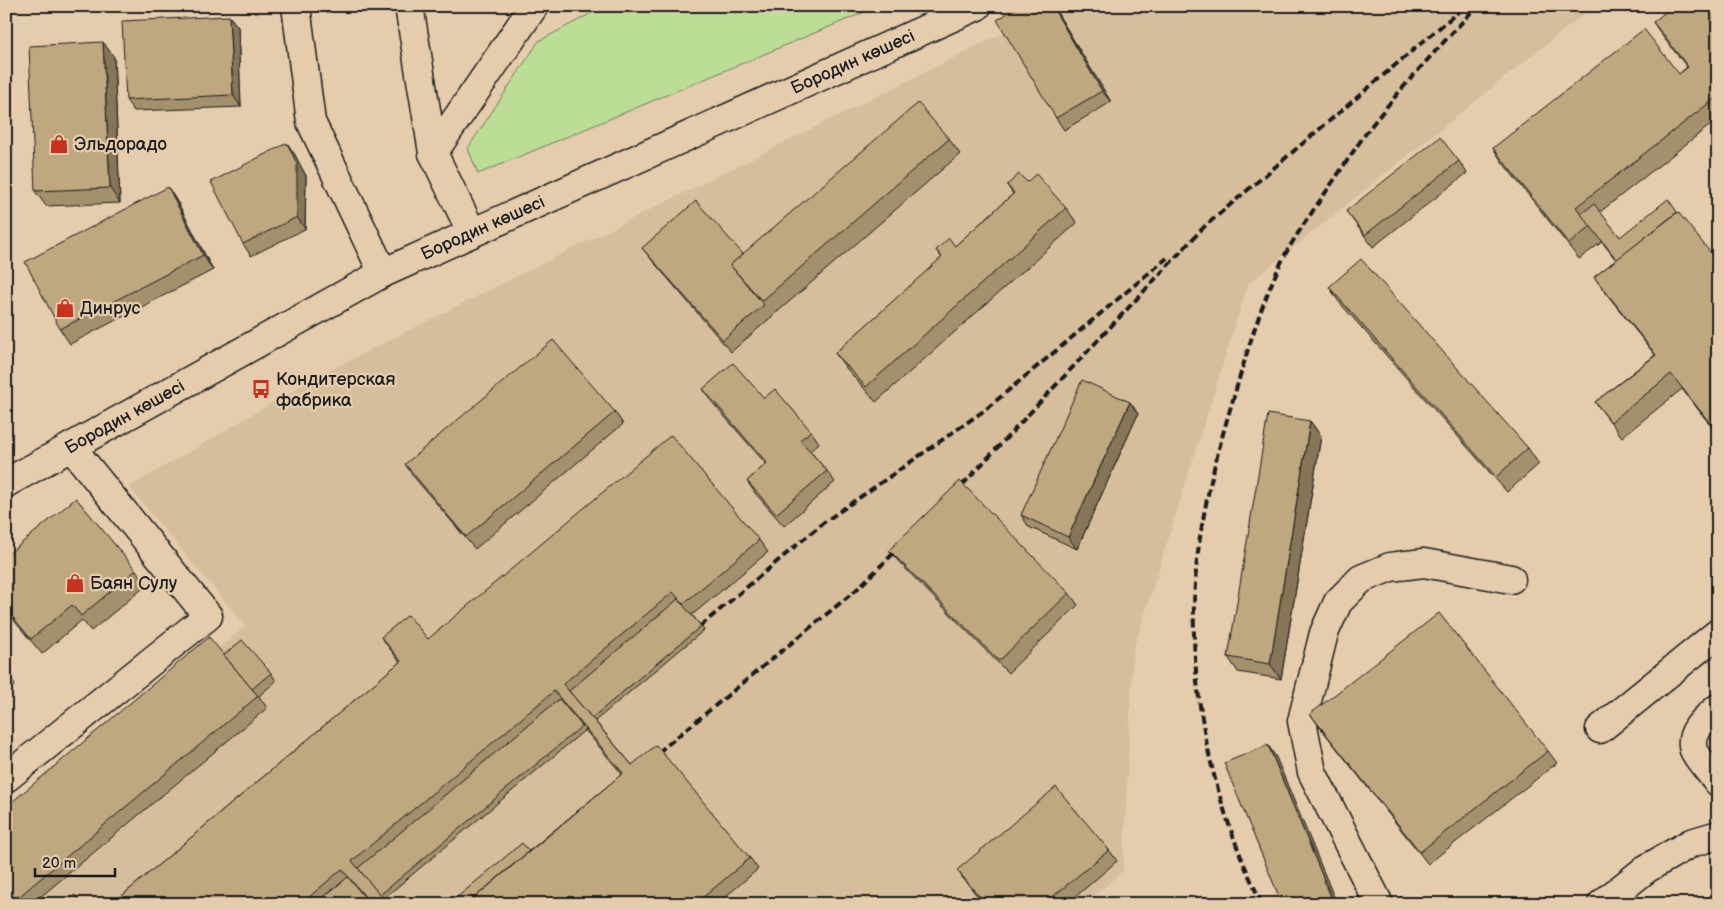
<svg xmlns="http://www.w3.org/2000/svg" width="1724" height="910" viewBox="0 0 1724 910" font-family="'Balsamiq Sans',sans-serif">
<rect width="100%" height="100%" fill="#e5ccad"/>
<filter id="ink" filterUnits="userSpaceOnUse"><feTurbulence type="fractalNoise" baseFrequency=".02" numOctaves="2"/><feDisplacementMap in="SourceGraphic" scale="10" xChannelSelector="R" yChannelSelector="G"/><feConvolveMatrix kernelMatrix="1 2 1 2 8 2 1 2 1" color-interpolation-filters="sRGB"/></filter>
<g filter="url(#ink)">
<path fill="#d6be9c" d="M1047 6H1594L1248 284 1133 651 1123 871 1084 904H6V826L245 626 129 487 318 376 1005 32Z"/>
<path fill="#bcdd96" stroke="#6c7c59" d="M605 6H879L478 174 468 148 539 41Z"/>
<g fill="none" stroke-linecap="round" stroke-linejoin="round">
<g stroke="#1c1c1c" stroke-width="31">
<g id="minor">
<path d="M296 6 311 122 383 273"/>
<path d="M409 6 433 153 472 233"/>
<path d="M433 153 534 6"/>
<path d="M6 483 383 273 977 6"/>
<path d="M1718 708C1706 718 1688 732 1694 750 1696 757 1713 775 1718 782"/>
<path d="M1600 729 1718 633"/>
<path d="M6 778 208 616 71 447"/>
<path d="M1379 904 1312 772 1302 721 1324 633 1338 602 1361 579 1390 567 1424 563 1511 579"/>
<path d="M1602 904 1646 869 1691 843 1718 835"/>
</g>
</g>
<use href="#minor" stroke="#e5ccad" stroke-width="28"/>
<g stroke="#1c1c1c" stroke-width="4" stroke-dasharray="8 4" stroke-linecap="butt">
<path d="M954 494 1204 227 1465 6"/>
<path d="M691 634 823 523 985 410 1167 258"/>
<path d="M649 760 856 590 902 545"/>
<path d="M1262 904C1209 796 1183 672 1198 552 1205 498 1219 445 1235 393 1249 345 1263 297 1286 253 1299 230 1315 208 1330 186 1344 166 1357 145 1372 125 1405 83 1441 45 1477 6"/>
</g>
</g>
<g fill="#a4906d" stroke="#1c1c1c">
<path d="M1019 6H1053L1111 102 1064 130 1056 118Z"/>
<path d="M229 16 238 27 241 107 134 111 126 100Z"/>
<path d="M1718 17V119L1600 212 1620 237 1718 262V435L1682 389 1622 437 1595 402 1655 355 1605 292 1594 277 1616 260 1602 242 1579 259 1503 163 1493 148 1679 74 1687 67 1663 37 1653 22Z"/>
<path d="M114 57 120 203 46 206 35 191Z"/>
<path d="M949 139 960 154 731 352 651 259 642 248 743 254Z"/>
<path d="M287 143 295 155 306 176 305 229 251 256 243 244Z"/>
<path d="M1459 161 1467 173 1373 247 1346 211Z"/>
<path d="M1027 182 1066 208 1077 223 876 402 846 368 835 353 942 258 936 250 955 246 1013 194 1007 185Z"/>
<path d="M178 203 213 270 70 344 60 329Z"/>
<path d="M1329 287 1528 448 1539 464 1507 492 1339 302Z"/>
<path d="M703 389 764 398 811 431 819 443 810 451 827 471 835 482 784 526 755 493 747 481 766 464 711 401Z"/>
<path d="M1130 402 1138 414 1077 549 1029 527 1021 515Z"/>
<path d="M615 412 623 424 475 549 413 476 405 464Z"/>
<path d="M1310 421 1321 436 1281 679 1238 672 1228 657Z"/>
<path d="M759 540 768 552 692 615 704 630 595 721 632 765 750 858 758 869 717 904H449L529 851 622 774 585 730 383 899 388 904H112L400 662 390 649 381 637 428 639Z"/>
<path d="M889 550 1069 593 1078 605 1008 673 898 561Z"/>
<path d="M6 556 136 570 147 585 91 631 82 620 42 654 6 611Z"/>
<path d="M224 655 271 673 276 681 259 696 267 708 32 904H17L14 900 10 904H6V807Z"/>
<path d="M6 673 15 685 6 692Z"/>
<path d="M1310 714 1548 751 1557 763 1428 864 1319 726Z"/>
<path d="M1109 850 1117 861 1067 904H984L965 881 957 870Z"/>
</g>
<g fill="#867559" stroke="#1c1c1c">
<path d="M1052 6H1053L1111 102 1102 91Z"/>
<path d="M229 16 238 27 241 107 233 95Z"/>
<path d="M103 42 114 57 120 203 110 188Z"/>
<path d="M287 143 295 155 306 176 305 229 297 217Z"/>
<path d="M168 187 178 203 213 270 203 255Z"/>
<path d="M1130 402 1138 414 1077 549 1068 537Z"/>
<path d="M1310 421 1321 436 1281 679 1270 664Z"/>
<path d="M1268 745 1276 757 1337 904H1334Z"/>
</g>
<g fill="#bfa77f" stroke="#1c1c1c">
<path d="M1019 6H1052L1102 91 1056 118 997 20Z"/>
<path d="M1673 6H1709L1718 17V96L1576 207 1591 226 1569 244 1493 148 1644 29 1679 74 1688 67 1653 22Z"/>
<path d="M229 16 233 95 126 100 122 21Z"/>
<path d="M103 42 110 188 35 191 29 46Z"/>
<path d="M918 103 949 139 762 301 730 265Z"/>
<path d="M1440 137 1459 161 1365 235 1346 211Z"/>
<path d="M287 143 297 164V217L243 244 211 182Z"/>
<path d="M1019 174 1027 182 1036 174 1066 208 866 387 835 353 942 257 936 250 949 238 955 246 1014 193 1007 185Z"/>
<path d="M168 187 203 255 60 329 25 262Z"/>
<path d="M1668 199 1677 212 1617 260 1581 214 1594 204 1620 237Z"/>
<path d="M696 201 743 254 730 265 764 305 723 340 642 248Z"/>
<path d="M1678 212 1718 262V433L1671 374 1611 422 1595 402 1656 355 1594 277Z"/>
<path d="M1361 259 1528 448 1496 477 1329 287Z"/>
<path d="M553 340 615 412 466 537 405 464Z"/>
<path d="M733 363 764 398 775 389 811 431 800 440 827 471 776 514 747 481 767 463 703 389Z"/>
<path d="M1082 380 1130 402 1068 537 1021 515Z"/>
<path d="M1268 414 1310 421 1270 664 1228 657Z"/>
<path d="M671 435 759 540 683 604 673 592 563 684 632 765 656 745 750 858 695 904H467L623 773 554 691 352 861 388 904H371L342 869 301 904H112L401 661 381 637 408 615 428 639Z"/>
<path d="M960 481 1069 593 999 661 889 550Z"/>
<path d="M76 498 136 570 81 616 72 605 31 639 6 609V556Z"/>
<path d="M678 599 701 626 592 718 569 691Z"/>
<path d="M1439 613 1548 751 1420 852 1310 714Z"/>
<path d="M209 637 258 696 15 900 6 889V807Z"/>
<path d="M242 640 271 673 252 689 224 655Z"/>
<path d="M559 699 582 726 380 895 358 868Z"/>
<path d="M1268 745 1334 904H1282L1224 763Z"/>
<path d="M1056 787 1109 850 1044 904H986L957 870Z"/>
<path d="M522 843 529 851 467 904H449Z"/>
<path d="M348 877 370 904H315Z"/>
<path d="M75 895 82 904H64Z"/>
</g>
</g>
<defs>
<g id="shop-bare" transform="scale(1.5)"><path d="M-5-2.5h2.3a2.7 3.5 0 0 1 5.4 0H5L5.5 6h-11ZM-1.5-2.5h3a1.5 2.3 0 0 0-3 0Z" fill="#c8321e" stroke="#e5ccad" stroke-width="2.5" paint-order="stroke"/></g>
<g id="bus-bare" transform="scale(1.5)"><path d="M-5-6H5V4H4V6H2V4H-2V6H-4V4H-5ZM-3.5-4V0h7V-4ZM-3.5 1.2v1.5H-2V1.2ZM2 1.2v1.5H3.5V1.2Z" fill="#c8321e" stroke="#e5ccad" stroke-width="2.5" paint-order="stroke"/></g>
</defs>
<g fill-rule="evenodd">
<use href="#shop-bare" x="59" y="144"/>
<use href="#shop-bare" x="65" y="308"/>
<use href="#bus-bare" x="261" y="389"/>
<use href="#shop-bare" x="75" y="583"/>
</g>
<g text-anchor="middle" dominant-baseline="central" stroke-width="4.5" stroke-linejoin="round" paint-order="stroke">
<g font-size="18" fill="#1c1c1c" stroke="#e5ccad">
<text transform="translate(853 62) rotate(-24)">Бородин көшесі</text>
<text transform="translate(483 228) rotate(-24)">Бородин көшесі</text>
<text transform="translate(125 417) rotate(-29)">Бородин көшесі</text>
</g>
<g font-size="18" fill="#1c1c1c" stroke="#e5ccad" text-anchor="start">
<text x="74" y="144">Эльдорадо</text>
<text x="80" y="308">Динрус</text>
<text x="276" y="379">Кондитерская<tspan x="276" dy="21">фабрика</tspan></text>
<text x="90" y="583">Баян Сулу</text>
</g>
</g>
<rect width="1724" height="910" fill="none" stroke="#e5ccad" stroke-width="25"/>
<rect x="12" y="12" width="1699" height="885" fill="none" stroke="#1c1c1c" stroke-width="2" filter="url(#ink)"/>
<path d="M35 868v8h80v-8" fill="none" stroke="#1c1c1c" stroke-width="2.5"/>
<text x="42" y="868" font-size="15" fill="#1c1c1c" stroke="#e5ccad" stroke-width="4" paint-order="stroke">20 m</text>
</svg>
